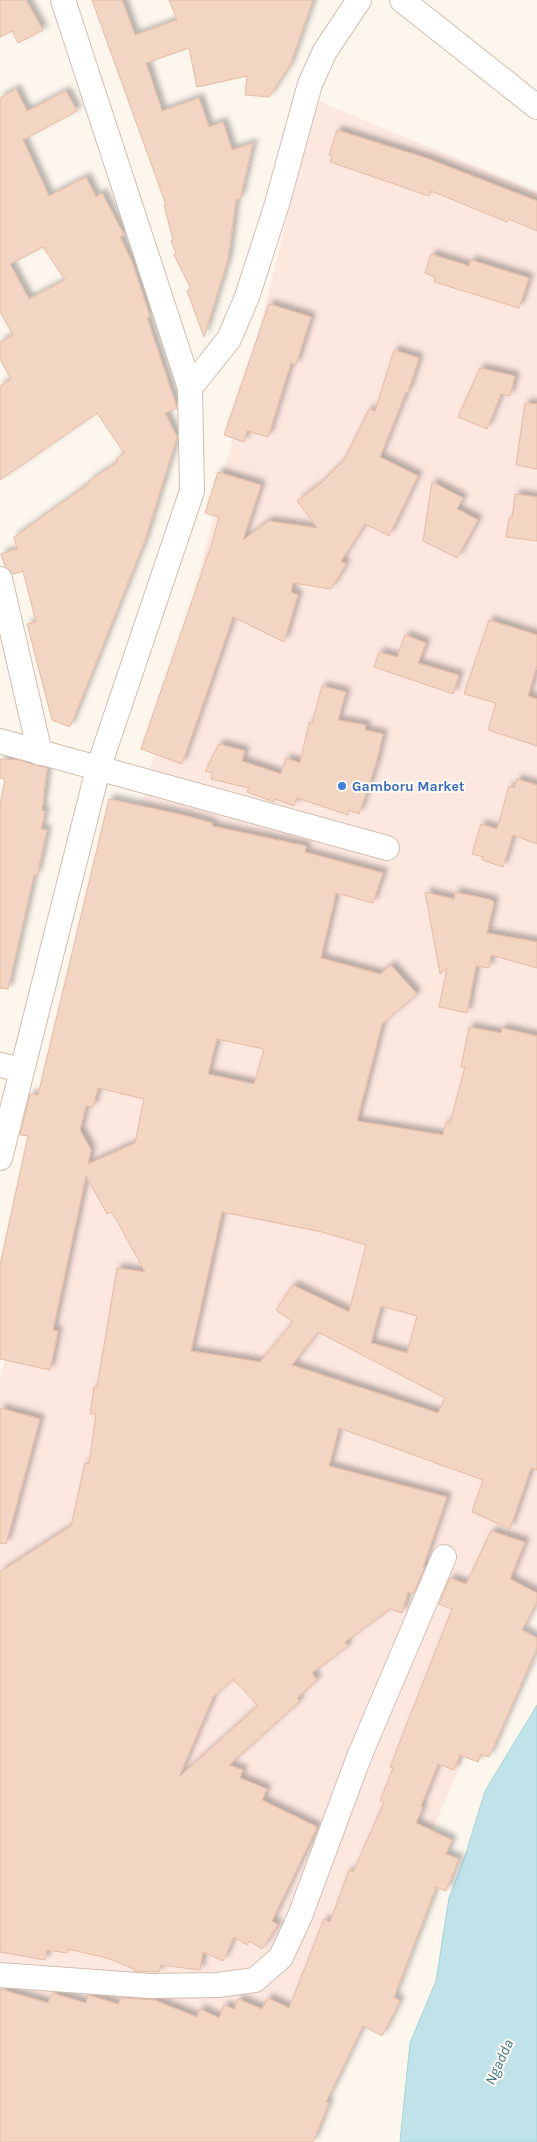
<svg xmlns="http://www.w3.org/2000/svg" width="537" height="2142" viewBox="0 0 537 2142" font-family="Karla,sans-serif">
<defs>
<filter id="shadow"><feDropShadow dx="4.5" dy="-4.5" stdDeviation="2.5" flood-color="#0004"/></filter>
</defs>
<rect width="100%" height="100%" fill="#fdf6ec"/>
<path fill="#fde8e0" d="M316 100 537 192V1593L294 2142H0V1380Z"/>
<path fill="#bfe3e8" stroke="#a5d3da" d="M537 1705V2142H400L410 2043 436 1981 449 1898 466 1853 485 1791Z"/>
<g fill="#f3d5c3" stroke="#e6bba3" fill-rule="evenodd" filter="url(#shadow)">
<path d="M0 0H26L43 30 18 43 12 31 0 37Z"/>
<path d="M92 0H122L135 35 177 20 169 0H313L290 65 269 97 245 95 247 76 197 87 189 48 146 63 162 111 199 98 209 127 223 122 232 150 253 143 240 199 236 200 228 259 204 337 187 291 191 289 174 255 176 253 171 241 173 240 164 205H166Z"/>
<path d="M16 89 27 111 66 91 77 111 23 140 49 196 86 177 96 197 102 193 124 235 120 237 132 262 150 317 147 318 177 408 165 413 177 437 145 540 70 727 52 720 27 624 36 622 23 571 13 574 5 566 1 554 17 549 14 537 90 483 89 481 118 462 116 459 124 453 97 413 0 480V386L11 379 0 359V342L13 335 0 312V98ZM43 247 65 280 29 299 10 264Z"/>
<path d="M337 130 426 158 537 201V231L509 219 507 222 431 191 429 196 330 162 332 156 329 155Z"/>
<path d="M431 254 469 266 471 260 529 278 519 308 434 282 435 277 425 273Z"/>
<path d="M269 304 311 317 296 365 291 363 268 437 247 431 244 442 224 435Z"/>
<path d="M394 350 419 358 408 392H406L380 457 418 476 389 536 365 524 341 561 346 564 331 589 293 583 291 592 298 595 284 642 233 617 182 764 141 749 212 543 219 517 205 513 218 472 261 485 243 540 269 521 317 528 297 501 320 484 344 460 369 409 375 411Z"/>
<path d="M480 368 515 376 510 396 501 394 487 429 458 417Z"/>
<path d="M525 403 537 404V469L516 465Z"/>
<path d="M432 482 463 498 457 509 478 520 457 558 423 541Z"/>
<path d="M515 494 537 497V541L506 537 509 518H512Z"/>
<path d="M489 620 537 635V665L528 696 537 699V746L488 730 496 703 464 694Z"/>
<path d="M405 635 426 643 418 663 459 675 453 694 374 667 379 652 397 657Z"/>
<path d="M322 686 346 692 338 720 366 725 365 730 383 734 376 764 359 814 349 810 348 815 297 798 294 806 275 799 274 802 247 792 249 788 211 779 212 773 205 771 219 744 245 751 242 761 281 774 286 758 300 763 309 723H312Z"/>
<path d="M0 759 19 760 47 768 42 810 45 811 41 829 47 830 37 875H34L8 989 0 988V805L5 779 0 778Z"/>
<path d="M517 779 537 785V844L513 835 503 867 482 860 483 857 472 854 481 824 497 829 509 786 514 788Z"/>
<path d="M109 799 183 815 212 823V826L306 846 305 852 383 873 373 903 336 893 321 958 380 974 391 965 417 994 382 1024 357 1121 443 1135 446 1122 450 1123 465 1067H461L469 1027 501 1033 502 1028 537 1036V1470L531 1468 510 1529 472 1512 483 1480 339 1428 329 1466 447 1497 423 1567H425L413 1594 408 1592 402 1613 390 1609 345 1642 348 1646 312 1673 317 1680 297 1698 300 1701 229 1765 243 1770 240 1778 267 1789 262 1800 317 1827 272 1921 278 1925 262 1949 249 1941 247 1945 234 1937 223 1961 203 1952 200 1970 161 1965 159 1972 134 1971V1969L107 1958 68 1949 67 1953 47 1950 45 1960 0 1952V1572L71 1526 85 1463 89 1464 96 1414H90L94 1387H97L117 1268 145 1272 117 1221 111 1212 107 1214 86 1176 53 1330 58 1331 50 1370 0 1359V1265L28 1136 20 1135 30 1094 38 1095ZM217 1039 264 1049 254 1084 208 1074ZM98 1088 144 1099 135 1143 88 1164 91 1150 80 1130 86 1106 93 1107ZM222 1212 322 1232 366 1245 349 1312 293 1285 276 1310 293 1322 260 1362 191 1351ZM381 1306 417 1316 407 1353 371 1343ZM318 1332 445 1398 438 1413 292 1365ZM233 1679 258 1706 179 1777 213 1697Z"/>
<path d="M425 892 454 899 455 892 492 900 494 902 487 933 537 942V968L491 955 489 968 476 966 467 1013 439 1007 447 968 440 974Z"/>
<path d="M0 1408 40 1419 6 1544 0 1543Z"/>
<path d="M491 1531 525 1542 510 1579 537 1593V1602L522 1630 537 1638V1648L489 1757 481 1754 478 1762 460 1755 454 1770 438 1764 421 1806 423 1807 416 1823 452 1840 446 1854 459 1859 446 1891 436 1887 394 1997 400 2001 382 2036 363 2026 326 2102 329 2103 313 2142H0V1989L48 2003 52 1993 86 2003 88 1995 118 2004 121 1998 154 2000 197 2017 200 2009 219 2018 224 2005 234 2009 238 1999 262 2009 268 1998 289 2008 324 1919 330 1922 349 1870 353 1872 384 1802 380 1801 393 1768 390 1767 452 1609 439 1604 450 1578 466 1584Z"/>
</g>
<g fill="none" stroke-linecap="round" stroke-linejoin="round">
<g stroke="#d1beb0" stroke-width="26">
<g id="minor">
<path d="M402 0 537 107"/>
<path d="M190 388 229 339 247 297 277 204 310 84 325 51 359 0"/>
<path d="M0 579 40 753"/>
<path d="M0 741 387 848"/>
<path d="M0 1065 21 1070"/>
<path d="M0 1158 98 769 192 491 190 388 63 0"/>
<path d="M0 1975 150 1986 218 1985 255 1980 281 1957 300 1916 359 1757 444 1557"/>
</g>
</g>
<use href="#minor" stroke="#fff" stroke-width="24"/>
</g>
<circle fill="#3f7fe0" stroke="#fffaf3" stroke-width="2" cx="342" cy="786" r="5"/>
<g text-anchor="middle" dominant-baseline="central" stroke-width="4" stroke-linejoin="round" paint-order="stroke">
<g font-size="14" font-weight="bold" fill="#366cbe" stroke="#fffaf3" text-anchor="start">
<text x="352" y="786">Gamboru Market</text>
</g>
<g font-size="15" font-style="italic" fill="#437c86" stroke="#fffaf3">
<text transform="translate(499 2062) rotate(-65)">Ngadda</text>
</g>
</g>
</svg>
